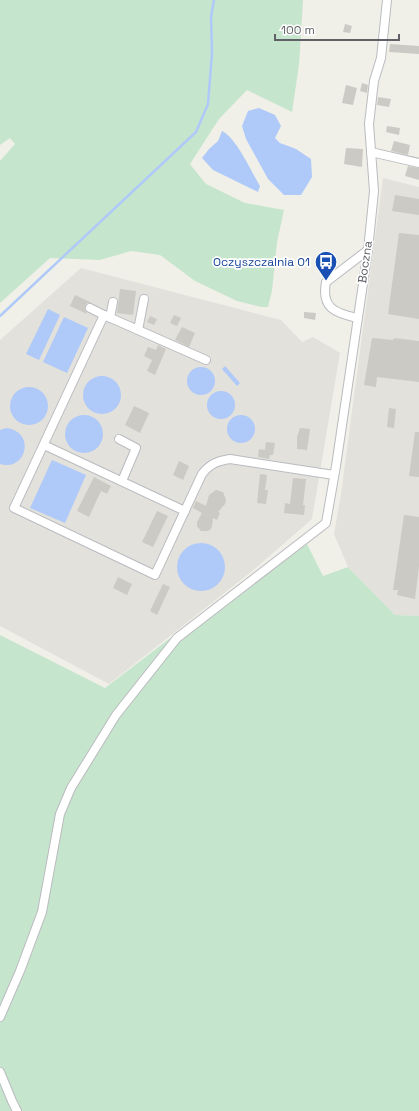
<svg xmlns="http://www.w3.org/2000/svg" width="419" height="1111" viewBox="0 0 419 1111" font-family="'Space Grotesk',sans-serif">
<rect width="100%" height="100%" fill="#f0f0e8"/>
<g fill="#e2e1dc">
<path d="M383 178 419 187V616L395 615 348 567 334 534 341 494Z"/>
<path d="M81 268 281 320 302 342 313 337 340 353 312 519 251 572 109 684 0 626V340Z"/>
</g>
<g fill="#c6e5cd">
<path d="M0 0H303L299 65 292 112 247 90 219 119 190 164 206 184 245 203 284 210 277 242 272 291 268 307H261L237 301 195 281 160 255 131 251 100 260 50 258 0 303V161L15 144 10 138 0 145Z"/>
<path d="M307 544 323 576 348 567 395 615 419 616V1111H0V635L105 688 173 636 181 640Z"/>
</g>
<g fill="#afc9f9">
<path d="M259 108 275 115 281 126 275 138 280 143 296 149 311 159 312 177 301 195H284L268 179 246 139 242 126 248 111Z"/>
<path d="M222 131C236 137 252 173 260 186L258 192 213 170 202 158 209 149 218 141Z"/>
<path d="M48 309 60 315 39 360 26 354Z"/>
<path d="M64 317 88 328 67 373 43 362Z"/>
<path d="M225 366 240 383 237 386 222 369Z"/>
<circle cx="201" cy="381" r="14"/>
<circle cx="102" cy="395" r="19"/>
<circle cx="29" cy="406" r="19"/>
<circle cx="221" cy="405" r="14"/>
<circle cx="241" cy="429" r="14"/>
<circle cx="84" cy="434" r="19"/>
<path d="M6 428C36 431 27 472 0 464V430Z"/>
<path d="M52 460 86 475 65 523 30 508Z"/>
<circle cx="201" cy="567" r="24"/>
</g>
<g fill="none" stroke-linecap="round" stroke-linejoin="round">
<path stroke="#afc9f9" stroke-width="2.5" d="M0 316 196 132 208 104 212 53 211 17 214 0"/>
</g>
<g fill="#cbcac4">
<path d="M345 24 352 26 350 33 343 32Z"/>
<path d="M390 44 419 46V54L389 52Z"/>
<path d="M362 83 368 85 367 93 360 91Z"/>
<path d="M346 85 357 88 353 105 342 103Z"/>
<path d="M378 97 391 99 389 107 377 105Z"/>
<path d="M387 126 400 128 399 135 386 132Z"/>
<path d="M394 141 410 145 408 155 391 151Z"/>
<path d="M346 148 363 149 362 167 344 164Z"/>
<path d="M408 166 419 168V180L405 176Z"/>
<path d="M395 195 419 199V215L392 211Z"/>
<path d="M399 233 419 235V319L388 314Z"/>
<path d="M120 289 136 291 133 315 117 313Z"/>
<path d="M75 295 92 303H87L85 306V309L87 314 70 306Z"/>
<path d="M304 312 316 313 315 320 304 318Z"/>
<path d="M174 315 181 318 177 326 170 323Z"/>
<path d="M150 316 157 319 154 325 147 322Z"/>
<path d="M182 327 195 333 189 347 175 340Z"/>
<path d="M372 338 393 340 394 338 419 341V382L377 377 376 387 364 385Z"/>
<path d="M158 345 166 349 155 375 147 371 152 360 144 356 148 347 156 350Z"/>
<path d="M134 406 149 413 140 433 125 425Z"/>
<path d="M389 408 396 409 394 428 387 427Z"/>
<path d="M300 428 310 429 307 450 297 449V437Z"/>
<path d="M415 432H419V477L409 476Z"/>
<path d="M266 442 275 443 273 455H270L269 459 258 457 259 449 265 450Z"/>
<path d="M179 461 189 466 183 480 173 475Z"/>
<path d="M260 474 267 475 265 490H268L266 504 257 503Z"/>
<path d="M94 477 111 486 107 494 101 491 89 517 77 511Z"/>
<path d="M293 478 306 479 303 505H305L304 515 284 513 285 503 290 504Z"/>
<path d="M216 490 223 492 226 500 225 504 218 512 220 513 217 520 213 518 212 526 211 529 208 531H201L197 526V522L202 513 193 508 196 501 206 506 209 495Z"/>
<path d="M157 511 168 516 153 547 142 542Z"/>
<path d="M404 515 419 517V566L415 599 397 595 398 590H393Z"/>
<path d="M118 577 132 584 127 595 113 588Z"/>
<path d="M163 584 170 587 157 615 150 611Z"/>
</g>
<g fill="none" stroke-linecap="round" stroke-linejoin="round">
<g stroke="#babbc0" stroke-width="10">
<g id="minor">
<path d="M371 152 419 163"/>
<path d="M90 308 104 315"/>
<path d="M110 318 113 302"/>
<path d="M357 318C335 313 321 308 326 282L368 250"/>
<path d="M138 330 144 299"/>
<path d="M206 360 104 315 14 508 155 575 202 474C210 464 217 461 230 459L334 475"/>
<path d="M119 439 136 448 122 481"/>
<path d="M44 445 185 511"/>
<path d="M0 1017 20 971 42 912 60 814 71 788 116 715 177 638 326 523 336 466 368 250 374 191 369 124 374 81 381 58 387 0"/>
<path d="M0 1072 12 1101 17 1111"/>
</g>
</g>
<use href="#minor" stroke="#fff" stroke-width="8"/>
</g>
<defs>
<g id="bus-pin" transform="scale(1.15)"><path d="M0 17L-7.5 6A9.5 9.5 0 1 1 7.5 6Z" fill="#1a4fb4" stroke="#fff"/><path d="M-5-6H5V4H4V6H2V4H-2V6H-4V4H-5ZM-3.5-4V0h7V-4ZM-3.5 1.2v1.5H-2V1.2ZM2 1.2v1.5H3.5V1.2Z" fill="#fff"/></g>
</defs>
<g fill-rule="evenodd">
<use href="#bus-pin" x="326" y="262"/>
</g>
<g text-anchor="middle" dominant-baseline="central" stroke-width="3.5" stroke-linejoin="round" paint-order="stroke">
<g font-size="12" fill="#164399" stroke="#fff" text-anchor="end">
<text x="310" y="262">Oczyszczalnia 01</text>
</g>
<g font-size="12" fill="#5f6166" stroke="#fff">
<text transform="translate(365 262) rotate(-82)">Boczna</text>
</g>
</g>
<path d="M275 34v6h124v-6" fill="none" stroke="#5f6166" stroke-width="2"/>
<text x="281" y="34" font-size="12" fill="#5f6166" stroke="#ffffff" stroke-width="3" paint-order="stroke">100 m</text>
</svg>
